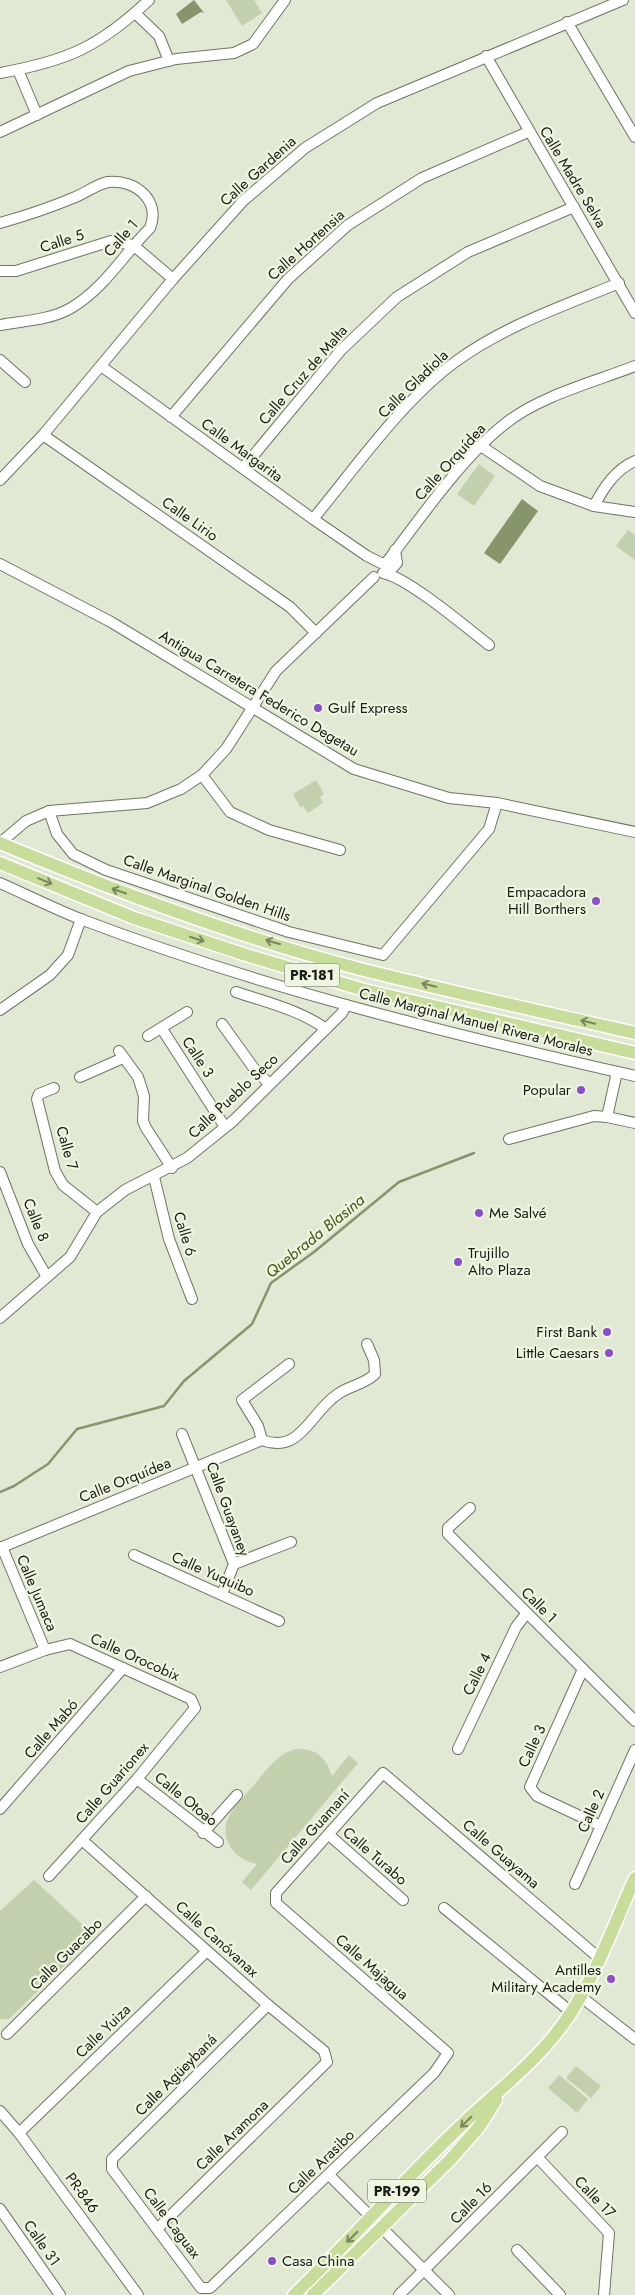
<svg xmlns="http://www.w3.org/2000/svg" width="635" height="2295" viewBox="0 0 635 2295" font-family="Jost,sans-serif">
<rect width="100%" height="100%" fill="#e1e8d4"/>
<g fill="#c3d0ad">
<path d="M226 0H254L262 13 242 26Z"/>
<path d="M479 464 495 476 474 506 457 494Z"/>
<path d="M628 530 635 535V560L616 546Z"/>
<path d="M316 780 324 794 320 797 323 803 308 813 303 806 300 807 293 794Z"/>
<path d="M296 1749C316 1748 327 1758 332 1776L349 1755 358 1763 251 1890 242 1882 257 1864C235 1860 218 1839 229 1816 235 1805 245 1795 253 1786 266 1771 276 1754 296 1749Z"/>
<path d="M34 1880 95 1936 9 2019H0V1911Z"/>
<path d="M576 2066 601 2086 591 2098 566 2078Z"/>
<path d="M559 2075 588 2099 577 2113 548 2088Z"/>
</g>
<g fill="#87956d">
<path d="M194 0 204 13 201 12 182 24 176 14Z"/>
<path d="M522 499 538 511 500 564 484 553Z"/>
</g>
<g fill="none" stroke-linecap="round" stroke-linejoin="round">
<path stroke="#87956d" stroke-width="2.5" d="M0 1492 14 1486 48 1464 77 1429 164 1406 184 1381 252 1324 271 1283 314 1252 399 1182 474 1153"/>
<g stroke="#6f7563" stroke-width="12">
<g id="minor">
<path d="M135 13 159 36 169 61"/>
<path d="M567 22 635 137"/>
<path d="M486 56 635 313"/>
<path d="M18 70 37 115"/>
<path d="M0 73C67 61 99 47 149 0"/>
<path d="M0 132 129 71 176 59 234 53 253 44 285 0"/>
<path d="M0 223C25 216 49 208 73 198 84 194 97 184 108 182 136 179 161 201 150 228 124 254 104 289 71 308 51 320 23 321 0 325"/>
<path d="M0 271H16L111 241 133 245 173 279"/>
<path d="M0 360 25 382"/>
<path d="M101 366 313 519 367 556 383 564"/>
<path d="M171 417 288 279 348 225 422 178 528 132"/>
<path d="M43 435 290 607 316 633"/>
<path d="M481 446 540 486 594 506 635 512"/>
<path d="M243 468 341 350 397 297 468 252 574 207"/>
<path d="M0 480 43 435 173 279 243 201 305 148 377 103 623 0"/>
<path d="M594 506C604 487 616 469 635 461"/>
<path d="M313 519C356 467 402 401 455 362 504 326 563 306 619 283"/>
<path d="M386 563C420 519 462 457 506 423 540 396 594 382 635 366"/>
<path d="M0 564 111 622 354 769 449 798 497 803 635 832"/>
<path d="M383 573C407 577 467 628 489 645"/>
<path d="M387 574 397 563 395 550"/>
<path d="M202 775 230 812 269 830 340 850"/>
<path d="M49 811 57 834 73 854 106 870 289 932 383 955 489 829 497 803"/>
<path d="M0 843 26 821 49 811 147 803 181 789 202 775 226 749 276 671 374 577"/>
<path d="M0 883C27 895 55 909 83 920 262 988 449 1034 635 1076"/>
<path d="M236 992C266 1002 300 1010 326 1029"/>
<path d="M0 1010 50 975 68 955 81 919"/>
<path d="M222 1024 253 1067 269 1084"/>
<path d="M162 1029 225 1127"/>
<path d="M148 1036 187 1012"/>
<path d="M119 1051 138 1077 144 1096 143 1121 146 1128 172 1168"/>
<path d="M80 1077 123 1058"/>
<path d="M54 1088 39 1094 37 1099 55 1171 63 1185 97 1212"/>
<path d="M607 1117 617 1072"/>
<path d="M509 1139 594 1116 607 1117 635 1123"/>
<path d="M0 1172 28 1244 47 1277"/>
<path d="M154 1177 169 1239 192 1299"/>
<path d="M0 1318 70 1257 97 1212 125 1190 187 1158 233 1121 342 1013 346 1005"/>
<path d="M182 1434 234 1564 222 1594"/>
<path d="M262 1440C301 1455 311 1411 338 1394 350 1385 364 1385 375 1374L374 1360 367 1344"/>
<path d="M262 1440 258 1426 242 1400 289 1364"/>
<path d="M470 1508 448 1528V1534L635 1721"/>
<path d="M2 1547 45 1650"/>
<path d="M0 1548 262 1440"/>
<path d="M134 1555 279 1621"/>
<path d="M234 1564 291 1542"/>
<path d="M0 1667 45 1650 70 1644 191 1699 195 1708 137 1779 49 1876"/>
<path d="M583 1669 530 1787 537 1796 601 1826"/>
<path d="M458 1749 516 1627 526 1614"/>
<path d="M137 1779 218 1842"/>
<path d="M0 1809 123 1668"/>
<path d="M203 1833 237 1795"/>
<path d="M329 1835 403 1900"/>
<path d="M82 1840 268 2005 324 2051 327 2062 158 2228"/>
<path d="M575 1884 635 1750"/>
<path d="M444 1908 571 2012"/>
<path d="M580 1996 635 2039"/>
<path d="M268 2005 112 2159V2169L201 2288H210L434 2073 448 2053 276 1903V1893L383 1773 599 1958"/>
<path d="M7 2034 146 1896"/>
<path d="M0 2111 19 2133 138 2295"/>
<path d="M19 2133 207 1951"/>
<path d="M538 2158 609 2233 604 2295"/>
<path d="M329 2175 449 2295"/>
<path d="M0 2209 60 2295"/>
<path d="M517 2250 560 2295"/>
<path d="M399 2295 562 2132"/>
</g>
</g>
<g stroke="#fff" stroke-width="15">
<g id="major">
<path d="M0 843C117 892 237 937 360 969 451 992 543 1012 635 1033"/>
<path d="M0 863 134 918 246 955 364 990 635 1053"/>
<path d="M294 2295C354 2237 409 2174 470 2117 506 2084 546 2053 572 2011 598 1970 615 1922 635 1878"/>
<path d="M313 2295 450 2160 479 2127 496 2100"/>
</g>
</g>
<use href="#minor" stroke="#fff" stroke-width="10"/>
<use href="#major" stroke="#c8dc9b" stroke-width="12"/>
</g>
<defs><path id="oneway-shaft" d="M-6 0H5M1.5-3L5.5 0L1.5 3" fill="none" stroke-width="1.6" stroke-linecap="round" stroke-linejoin="round" transform="scale(1.25)"/></defs>
<g stroke="#7a865f">
<use href="#oneway-shaft" transform="translate(45 881) rotate(23)"/>
<use href="#oneway-shaft" transform="translate(119 891) rotate(-161)"/>
<use href="#oneway-shaft" transform="translate(197 939) rotate(18)"/>
<use href="#oneway-shaft" transform="translate(273 942) rotate(-163)"/>
<use href="#oneway-shaft" transform="translate(429 985) rotate(-167)"/>
<use href="#oneway-shaft" transform="translate(588 1022) rotate(-167)"/>
<use href="#oneway-shaft" transform="translate(466 2122) rotate(136)"/>
<use href="#oneway-shaft" transform="translate(352 2237) rotate(135)"/>
</g>
<g fill="#8a50c6" stroke="#eef6e1" stroke-width="2">
<circle cx="318" cy="708" r="5"/>
<circle cx="596" cy="901" r="5"/>
<circle cx="581" cy="1090" r="5"/>
<circle cx="479" cy="1213" r="5"/>
<circle cx="458" cy="1262" r="5"/>
<circle cx="607" cy="1332" r="5"/>
<circle cx="609" cy="1353" r="5"/>
<circle cx="611" cy="1979" r="5"/>
<circle cx="272" cy="2261" r="5"/>
</g>
<g text-anchor="middle" dominant-baseline="central" stroke-width="4.5" stroke-linejoin="round" paint-order="stroke">
<g fill="#eef6e1" stroke="#5a5d52" stroke-width="1">
<rect x="284.5" y="963.5" width="55" height="23" rx="4"/>
<rect x="368" y="2179.5" width="58" height="23" rx="4"/>
</g>
<g font-size="14" font-weight="bold" fill="#1a1c15">
<text x="312" y="975">PR-181</text>
<text x="397" y="2191">PR-199</text>
</g>
<g font-size="15" fill="#1a1c15" stroke="#eef6e1">
<text transform="translate(258 171) rotate(-42)">Calle Gardenia</text>
<text transform="translate(573 177) rotate(59)">Calle Madre Selva</text>
<text transform="translate(121 238) rotate(-49)">Calle 1</text>
<text transform="translate(62 241) rotate(-18)">Calle 5</text>
<text transform="translate(306 245) rotate(-42)">Calle Hortensia</text>
<text transform="translate(303 375) rotate(-49)">Calle Cruz de Malta</text>
<text transform="translate(413 384) rotate(-44)">Calle Gladiola</text>
<text transform="translate(242 450) rotate(36)">Calle Margarita</text>
<text transform="translate(450 462) rotate(-48)">Calle Orquídea</text>
<text transform="translate(190 519) rotate(35)">Calle Lirio</text>
<text transform="translate(259 693) rotate(31)">Antigua Carretera Federico Degetau</text>
<text transform="translate(207 888) rotate(19)">Calle Marginal Golden Hills</text>
<text transform="translate(476 1022) rotate(14)">Calle Marginal Manuel Rivera Morales</text>
<text transform="translate(198 1057) rotate(57)">Calle 3</text>
<text transform="translate(233 1096) rotate(-43)">Calle Pueblo Seco</text>
<text transform="translate(67 1148) rotate(74)">Calle 7</text>
<text transform="translate(36 1220) rotate(68)">Calle 8</text>
<text transform="translate(185 1234) rotate(73)">Calle 6</text>
<text transform="translate(125 1480) rotate(-22)">Calle Orquídea</text>
<text transform="translate(228 1509) rotate(70)">Calle Guayaney</text>
<text transform="translate(213 1574) rotate(24)">Calle Yuquibo</text>
<text transform="translate(37 1593) rotate(67)">Calle Jumaca</text>
<text transform="translate(539 1605) rotate(45)">Calle 1</text>
<text transform="translate(135 1657) rotate(24)">Calle Orocobix</text>
<text transform="translate(477 1674) rotate(-64)">Calle 4</text>
<text transform="translate(51 1729) rotate(-49)">Calle Mabó</text>
<text transform="translate(532 1746) rotate(-65)">Calle 3</text>
<text transform="translate(112 1783) rotate(-49)">Calle Guarionex</text>
<text transform="translate(186 1799) rotate(39)">Calle Otoao</text>
<text transform="translate(591 1811) rotate(-66)">Calle 2</text>
<text transform="translate(315 1827) rotate(-48)">Calle Guamaní</text>
<text transform="translate(501 1854) rotate(41)">Calle Guayama</text>
<text transform="translate(375 1856) rotate(41)">Calle Turabo</text>
<text transform="translate(217 1939) rotate(42)">Calle Canóvanax</text>
<text transform="translate(66 1954) rotate(-45)">Calle Guacabo</text>
<text transform="translate(372 1967) rotate(41)">Calle Majagua</text>
<text transform="translate(103 2031) rotate(-44)">Calle Yuiza</text>
<text transform="translate(176 2075) rotate(-45)">Calle Agüeybaná</text>
<text transform="translate(232 2135) rotate(-44)">Calle Aramona</text>
<text transform="translate(321 2162) rotate(-44)">Calle Arasibo</text>
<text transform="translate(82 2193) rotate(54)">PR-846</text>
<text transform="translate(595 2197) rotate(46)">Calle 17</text>
<text transform="translate(471 2203) rotate(-45)">Calle 16</text>
<text transform="translate(172 2223) rotate(53)">Calle Caguax</text>
<text transform="translate(42 2243) rotate(55)">Calle 31</text>
</g>
<g font-size="15" fill="#1a1c15" stroke="#eef6e1" text-anchor="end">
<text x="328" y="708" text-anchor="start">Gulf Express</text>
<text x="586" y="892">Empacadora<tspan x="586" dy="17">Hill Borthers</tspan></text>
<text x="571" y="1090">Popular</text>
<text x="489" y="1213" text-anchor="start">Me Salvé</text>
<text x="468" y="1253" text-anchor="start">Trujillo<tspan x="468" dy="17">Alto Plaza</tspan></text>
<text x="597" y="1332">First Bank</text>
<text x="599" y="1353">Little Caesars</text>
<text x="601" y="1970">Antilles<tspan x="601" dy="17">Military Academy</tspan></text>
<text x="282" y="2261" text-anchor="start">Casa China</text>
</g>
<g font-size="16" font-style="italic" fill="#455718" stroke="#eef6e1">
<text transform="translate(315 1236) rotate(-39)">Quebrada Blasina</text>
</g>
</g>
</svg>
